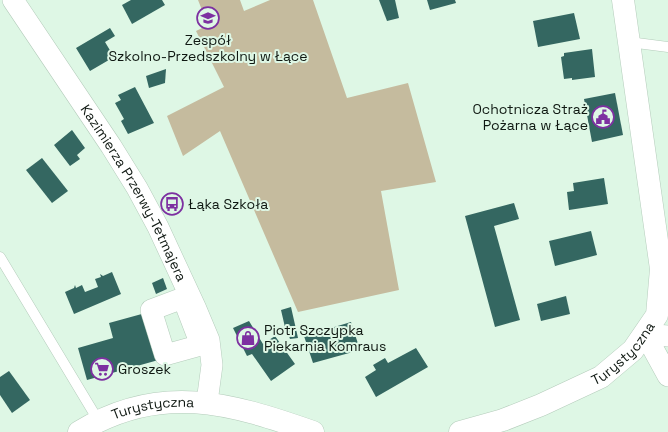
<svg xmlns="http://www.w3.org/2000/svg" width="668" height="432" viewBox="0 0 668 432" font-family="'Space Grotesk',sans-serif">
<rect width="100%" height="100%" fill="#def7e5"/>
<path fill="#c5bb9e" d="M198 0H240L244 11 270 0H313L347 98 408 83 436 182 381 191 399 290 298 312 220 131 183 156 167 116 224 87 196 31 208 25Z"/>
<g fill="#346761">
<path d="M131 0H162L165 5 132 24 122 5Z"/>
<path d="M379 0H395L399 18 387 21Z"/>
<path d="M427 0H455L456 3 430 10Z"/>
<path d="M574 13 580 39 538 47 533 21Z"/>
<path d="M110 28 115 36 105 42 114 57 90 71 76 48Z"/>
<path d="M592 49 595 77 572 80V78L564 79 561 57 564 56V53Z"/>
<path d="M166 69 165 83 149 88 146 76Z"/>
<path d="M135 87 154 123 128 134 121 121 124 119 115 103 121 100 118 95Z"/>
<path d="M615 93 623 135 592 142 584 99Z"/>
<path d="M72 130 85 148 77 155 80 159 70 166 54 145Z"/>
<path d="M42 158 68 191 52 203 26 170Z"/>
<path d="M604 178 608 204 569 210 567 192 574 191 573 183Z"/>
<path d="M514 203 519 219 494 226 520 320 495 327 465 216Z"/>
<path d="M591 231 597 255 555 266 549 241Z"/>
<path d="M112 272 121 294 74 314 65 292 74 288 75 285 76 288 82 285 85 292 98 287 95 279 101 277 100 274 103 276Z"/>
<path d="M163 278 167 289 156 294 152 283Z"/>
<path d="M566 296 570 314 541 321 537 304Z"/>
<path d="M291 307 298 338 290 339 289 336H287L281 310Z"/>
<path d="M149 312 162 359 87 380 78 348 113 338 109 323Z"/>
<path d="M249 321 263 344 275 336 295 364 271 381 252 354 247 356 233 328Z"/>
<path d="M351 322 360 350 313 363 304 336Z"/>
<path d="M416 348 428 367 376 397 365 377 376 370 373 365 385 358 388 363Z"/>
<path d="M9 371 30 400 12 413 0 395V377Z"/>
</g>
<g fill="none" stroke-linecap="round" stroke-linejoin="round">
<g stroke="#b4ccbb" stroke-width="11">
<g id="lane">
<path d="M629 42 668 47"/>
<path d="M0 257 98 420"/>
</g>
</g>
<g stroke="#b4ccbb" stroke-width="22">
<g id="street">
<path id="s1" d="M13 0 111 146 137 188 158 227 196 309 209 340 212 365 207 402"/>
<path d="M183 298 201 345 165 355 151 310Z"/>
<path d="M668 336 645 334 668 376"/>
</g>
</g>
<g stroke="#b4ccbb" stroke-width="23">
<g id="secondary">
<path id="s2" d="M79 432C160 382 230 403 313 432"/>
<path id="s3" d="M460 432 503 420 541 405 601 377 633 350 657 315 661 269 623 0"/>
</g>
</g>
<use href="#lane" stroke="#fff" stroke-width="10"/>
<use href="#street" stroke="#fff" stroke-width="21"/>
<use href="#secondary" stroke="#fff" stroke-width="22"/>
</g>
<defs>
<g id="school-ring" transform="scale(1.15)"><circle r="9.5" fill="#def7e5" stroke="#7d30a1" stroke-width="1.5"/><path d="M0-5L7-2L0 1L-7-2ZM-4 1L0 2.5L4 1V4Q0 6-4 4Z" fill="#7d30a1"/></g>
<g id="civic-ring" transform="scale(1.15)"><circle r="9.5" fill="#def7e5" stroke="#7d30a1" stroke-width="1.5"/><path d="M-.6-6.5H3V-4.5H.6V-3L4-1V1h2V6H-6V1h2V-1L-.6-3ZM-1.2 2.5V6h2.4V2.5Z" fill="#7d30a1"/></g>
<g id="bus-ring" transform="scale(1.15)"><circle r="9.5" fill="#def7e5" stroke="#7d30a1" stroke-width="1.5"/><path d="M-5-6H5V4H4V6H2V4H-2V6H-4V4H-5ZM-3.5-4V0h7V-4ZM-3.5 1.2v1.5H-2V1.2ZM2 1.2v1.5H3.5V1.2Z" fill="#7d30a1"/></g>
<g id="shop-ring" transform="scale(1.15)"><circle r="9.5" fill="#def7e5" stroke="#7d30a1" stroke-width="1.5"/><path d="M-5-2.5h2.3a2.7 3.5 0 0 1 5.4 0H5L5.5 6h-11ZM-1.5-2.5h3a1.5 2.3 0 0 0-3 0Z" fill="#7d30a1"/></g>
<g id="supermarket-ring" transform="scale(1.15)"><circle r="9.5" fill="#def7e5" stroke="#7d30a1" stroke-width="1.5"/><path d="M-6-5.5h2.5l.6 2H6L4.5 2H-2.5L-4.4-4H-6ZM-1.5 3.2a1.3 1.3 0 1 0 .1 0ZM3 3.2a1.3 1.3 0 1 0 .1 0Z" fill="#7d30a1"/></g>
</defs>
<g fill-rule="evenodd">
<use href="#school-ring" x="208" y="18"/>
<use href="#civic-ring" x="603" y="117"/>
<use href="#bus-ring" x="172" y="204"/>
<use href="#shop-ring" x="248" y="338"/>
<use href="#supermarket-ring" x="102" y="369"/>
</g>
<g text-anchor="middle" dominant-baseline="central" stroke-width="4" stroke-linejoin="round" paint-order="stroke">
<g font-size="14" fill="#0f1812" stroke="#def7e5" text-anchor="start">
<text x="208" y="40" text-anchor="middle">Zespół<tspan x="208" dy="16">Szkolno-Przedszkolny w Łące</tspan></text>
<text x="588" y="109" text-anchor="end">Ochotnicza Straż<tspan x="588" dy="16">Pożarna w Łące</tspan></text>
<text x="188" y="204">Łąka Szkoła</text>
<text x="264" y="330">Piotr Szczypka<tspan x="264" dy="16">Piekarnia Komraus</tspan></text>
<text x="118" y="369">Groszek</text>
</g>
<g font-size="14" fill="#0f1812" stroke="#def7e5">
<text stroke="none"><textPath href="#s1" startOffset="228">Kazimierza Przerwy-Tetmajera</textPath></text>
<text stroke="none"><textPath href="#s3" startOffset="184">Turystyczna</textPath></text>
<text stroke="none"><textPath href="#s2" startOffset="79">Turystyczna</textPath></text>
</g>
</g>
</svg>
